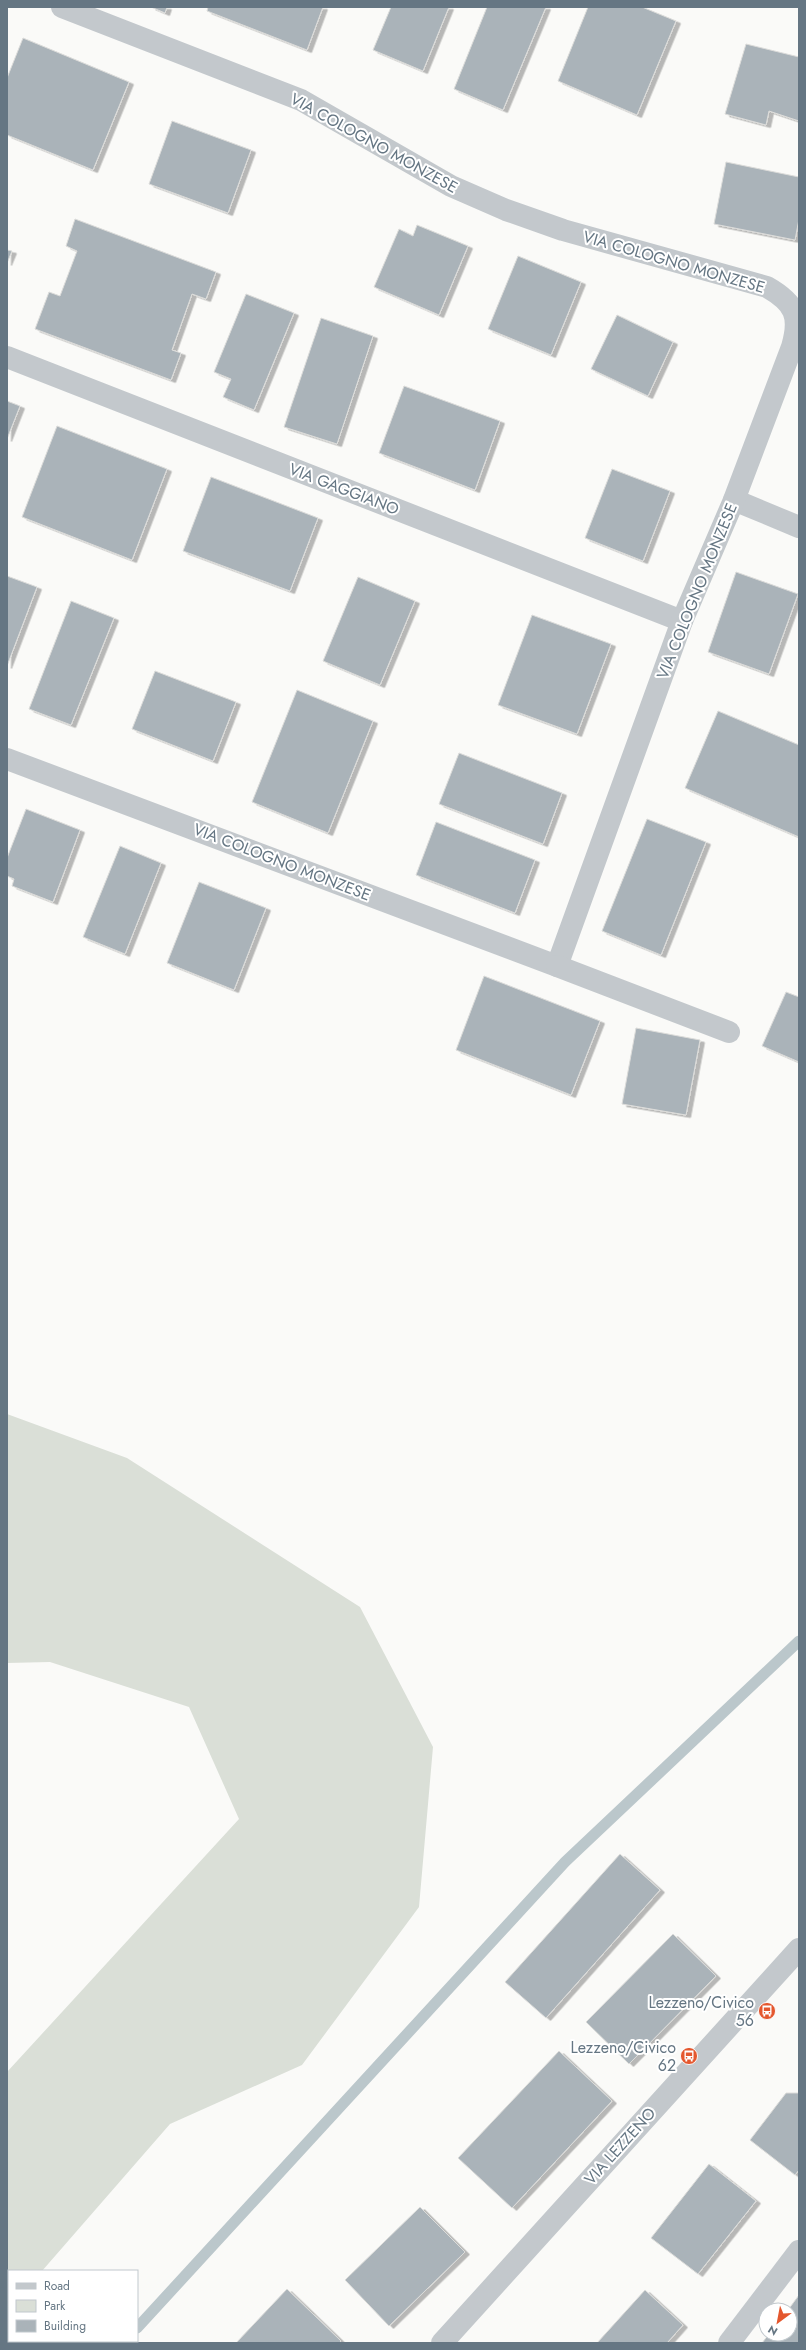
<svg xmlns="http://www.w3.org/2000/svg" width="806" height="2350" viewBox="0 0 806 2350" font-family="Jost,sans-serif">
<defs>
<filter id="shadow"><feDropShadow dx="4.5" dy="2.5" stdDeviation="0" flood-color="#0004"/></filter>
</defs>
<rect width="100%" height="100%" fill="#fafaf8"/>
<path fill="#dadfd7" d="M7 1414 127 1458 360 1607 433 1747 419 1907 302 2065 170 2124 42 2271H9V2315L7 2318V2072L239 1819 189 1707 50 1662 7 1663Z"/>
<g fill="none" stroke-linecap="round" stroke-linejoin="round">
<g stroke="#bbc7cb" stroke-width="11">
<path d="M137 2328 565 1862 799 1641"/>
<path d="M123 2343 125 2341"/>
</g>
</g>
<g fill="#aab3b9" stroke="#dcdcda" filter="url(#shadow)">
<path d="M151 7H167L165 13Z"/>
<path d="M208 7H323L307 50 207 11Z"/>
<path d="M391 7H449L423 71 373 50Z"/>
<path d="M487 7H546L503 110 454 89Z"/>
<path d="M588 7H642L676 21 637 115 558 81Z"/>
<path d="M23 38 129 82 93 170 7 135V78Z"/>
<path d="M746 44 799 57V121L769 111 766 125 725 114Z"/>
<path d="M172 121 251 150 228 213 149 184Z"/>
<path d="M726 162 799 177V219L795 240 714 224Z"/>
<path d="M75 219 216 272 206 299 192 294 172 350 181 353 171 380 35 329 49 292 60 296 77 251 66 246Z"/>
<path d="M417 225 468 246 439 315 374 287 399 229 413 236Z"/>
<path d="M7 250 12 251 7 263Z"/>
<path d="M518 256 581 282 551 355 488 329Z"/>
<path d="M246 294 294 313 254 410 223 397 231 379 214 372Z"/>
<path d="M617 315 673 342 648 396 591 369Z"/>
<path d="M321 318 373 336 337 444 284 427Z"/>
<path d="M404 386 500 421 475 490 379 453Z"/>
<path d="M7 401 20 406 7 439Z"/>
<path d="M57 426 167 469 132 560 22 517Z"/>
<path d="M612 469 670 491 643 561 585 538Z"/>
<path d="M211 477 318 518 290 591 183 551Z"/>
<path d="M736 572 798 594 769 674 708 652Z"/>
<path d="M7 576 37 587 7 666Z"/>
<path d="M358 577 415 601 380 685 323 661Z"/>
<path d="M71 601 114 618 71 725 29 709Z"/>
<path d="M532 615 611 644 577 734 498 705Z"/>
<path d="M155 671 236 702 213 761 132 729Z"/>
<path d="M297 690 373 721 328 833 252 802Z"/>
<path d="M718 711 799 745V837L685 788Z"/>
<path d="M459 753 562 793 543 844 439 804Z"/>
<path d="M26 809 80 830 53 902 12 886 14 879 7 876V858Z"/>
<path d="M647 819 706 842 661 955 602 931Z"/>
<path d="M436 822 535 860 515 913 416 875Z"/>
<path d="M120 846 161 863 125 954 83 937Z"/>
<path d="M199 882 266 908 234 990 167 963Z"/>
<path d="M484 976 600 1021 571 1095 456 1050Z"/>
<path d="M786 992 799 997V1062L762 1046Z"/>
<path d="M636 1028 700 1040 686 1115 622 1104Z"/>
<path d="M620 1854 660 1890 546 2018 505 1982Z"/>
<path d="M673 1934 716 1976 629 2064 586 2022Z"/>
<path d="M559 2051 612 2101 512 2208 458 2158Z"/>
<path d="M786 2093H799V2170L795 2175 750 2140Z"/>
<path d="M709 2164 756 2201 698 2274 651 2238Z"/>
<path d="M420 2207 465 2252 389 2326 345 2280Z"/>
<path d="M287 2289 341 2341 339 2343H236Z"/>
<path d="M645 2290 683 2325 667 2343H597Z"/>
<path d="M799 2295V2343H762L769 2334H790V2310H788Z"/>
</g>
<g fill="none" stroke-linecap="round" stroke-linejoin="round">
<g stroke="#c3c8cc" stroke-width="22">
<path d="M7 357 682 621"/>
<path d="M734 500 799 527"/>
<path d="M7 759 557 966 682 621 734 500 792 347C801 316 795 303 767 287L563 230 506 210 451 186 301 100 62 7"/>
<path d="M557 966 729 1032"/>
<path d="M442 2343 799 1949"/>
<path d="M729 2343 799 2251"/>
</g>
</g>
<defs>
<g id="bus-disc" transform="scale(0.9)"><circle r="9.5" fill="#e4572e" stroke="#fff"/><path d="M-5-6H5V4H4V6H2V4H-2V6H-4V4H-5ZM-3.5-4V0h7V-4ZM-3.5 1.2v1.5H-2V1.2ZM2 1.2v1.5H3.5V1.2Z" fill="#fff"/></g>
</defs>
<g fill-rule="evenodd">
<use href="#bus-disc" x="767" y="2011"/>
<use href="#bus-disc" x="689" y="2056"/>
</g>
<g text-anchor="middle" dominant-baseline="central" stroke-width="4" stroke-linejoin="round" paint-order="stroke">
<g font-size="16" fill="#657683" stroke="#fff">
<text transform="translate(374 143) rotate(29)">VIA COLOGNO MONZESE</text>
<text transform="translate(674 262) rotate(16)">VIA COLOGNO MONZESE</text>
<text transform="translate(344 489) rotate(21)">VIA GAGGIANO</text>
<text transform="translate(697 591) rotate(-68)">VIA COLOGNO MONZESE</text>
<text transform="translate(282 862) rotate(21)">VIA COLOGNO MONZESE</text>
<text transform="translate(620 2146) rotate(-48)">VIA LEZZENO</text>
</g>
<g font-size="16" fill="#657683" stroke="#fff" text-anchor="end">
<text x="754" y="2002">Lezzeno/Civico<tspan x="754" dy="18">56</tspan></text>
<text x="676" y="2047">Lezzeno/Civico<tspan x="676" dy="18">62</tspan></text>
</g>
</g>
<rect width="806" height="2350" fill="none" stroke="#657683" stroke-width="16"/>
<rect x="8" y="2270" width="130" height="72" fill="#ffffff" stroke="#c1c8cd"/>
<rect x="16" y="2283" width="20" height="6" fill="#c3c8cc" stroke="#c1c8cd"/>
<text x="44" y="2290" font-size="12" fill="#657683">Road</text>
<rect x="16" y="2300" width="20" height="12" fill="#dadfd7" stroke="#c1c8cd"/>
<text x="44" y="2310" font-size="12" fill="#657683">Park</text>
<rect x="16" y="2320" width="20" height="12" fill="#aab3b9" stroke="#c1c8cd"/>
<text x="44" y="2330" font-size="12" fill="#657683">Building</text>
<g transform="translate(778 2322) rotate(212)"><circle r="19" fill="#ffffff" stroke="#c1c8cd"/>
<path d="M0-3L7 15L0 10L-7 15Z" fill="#e4572e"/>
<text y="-6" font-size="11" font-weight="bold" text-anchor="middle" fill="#657683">N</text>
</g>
</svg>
